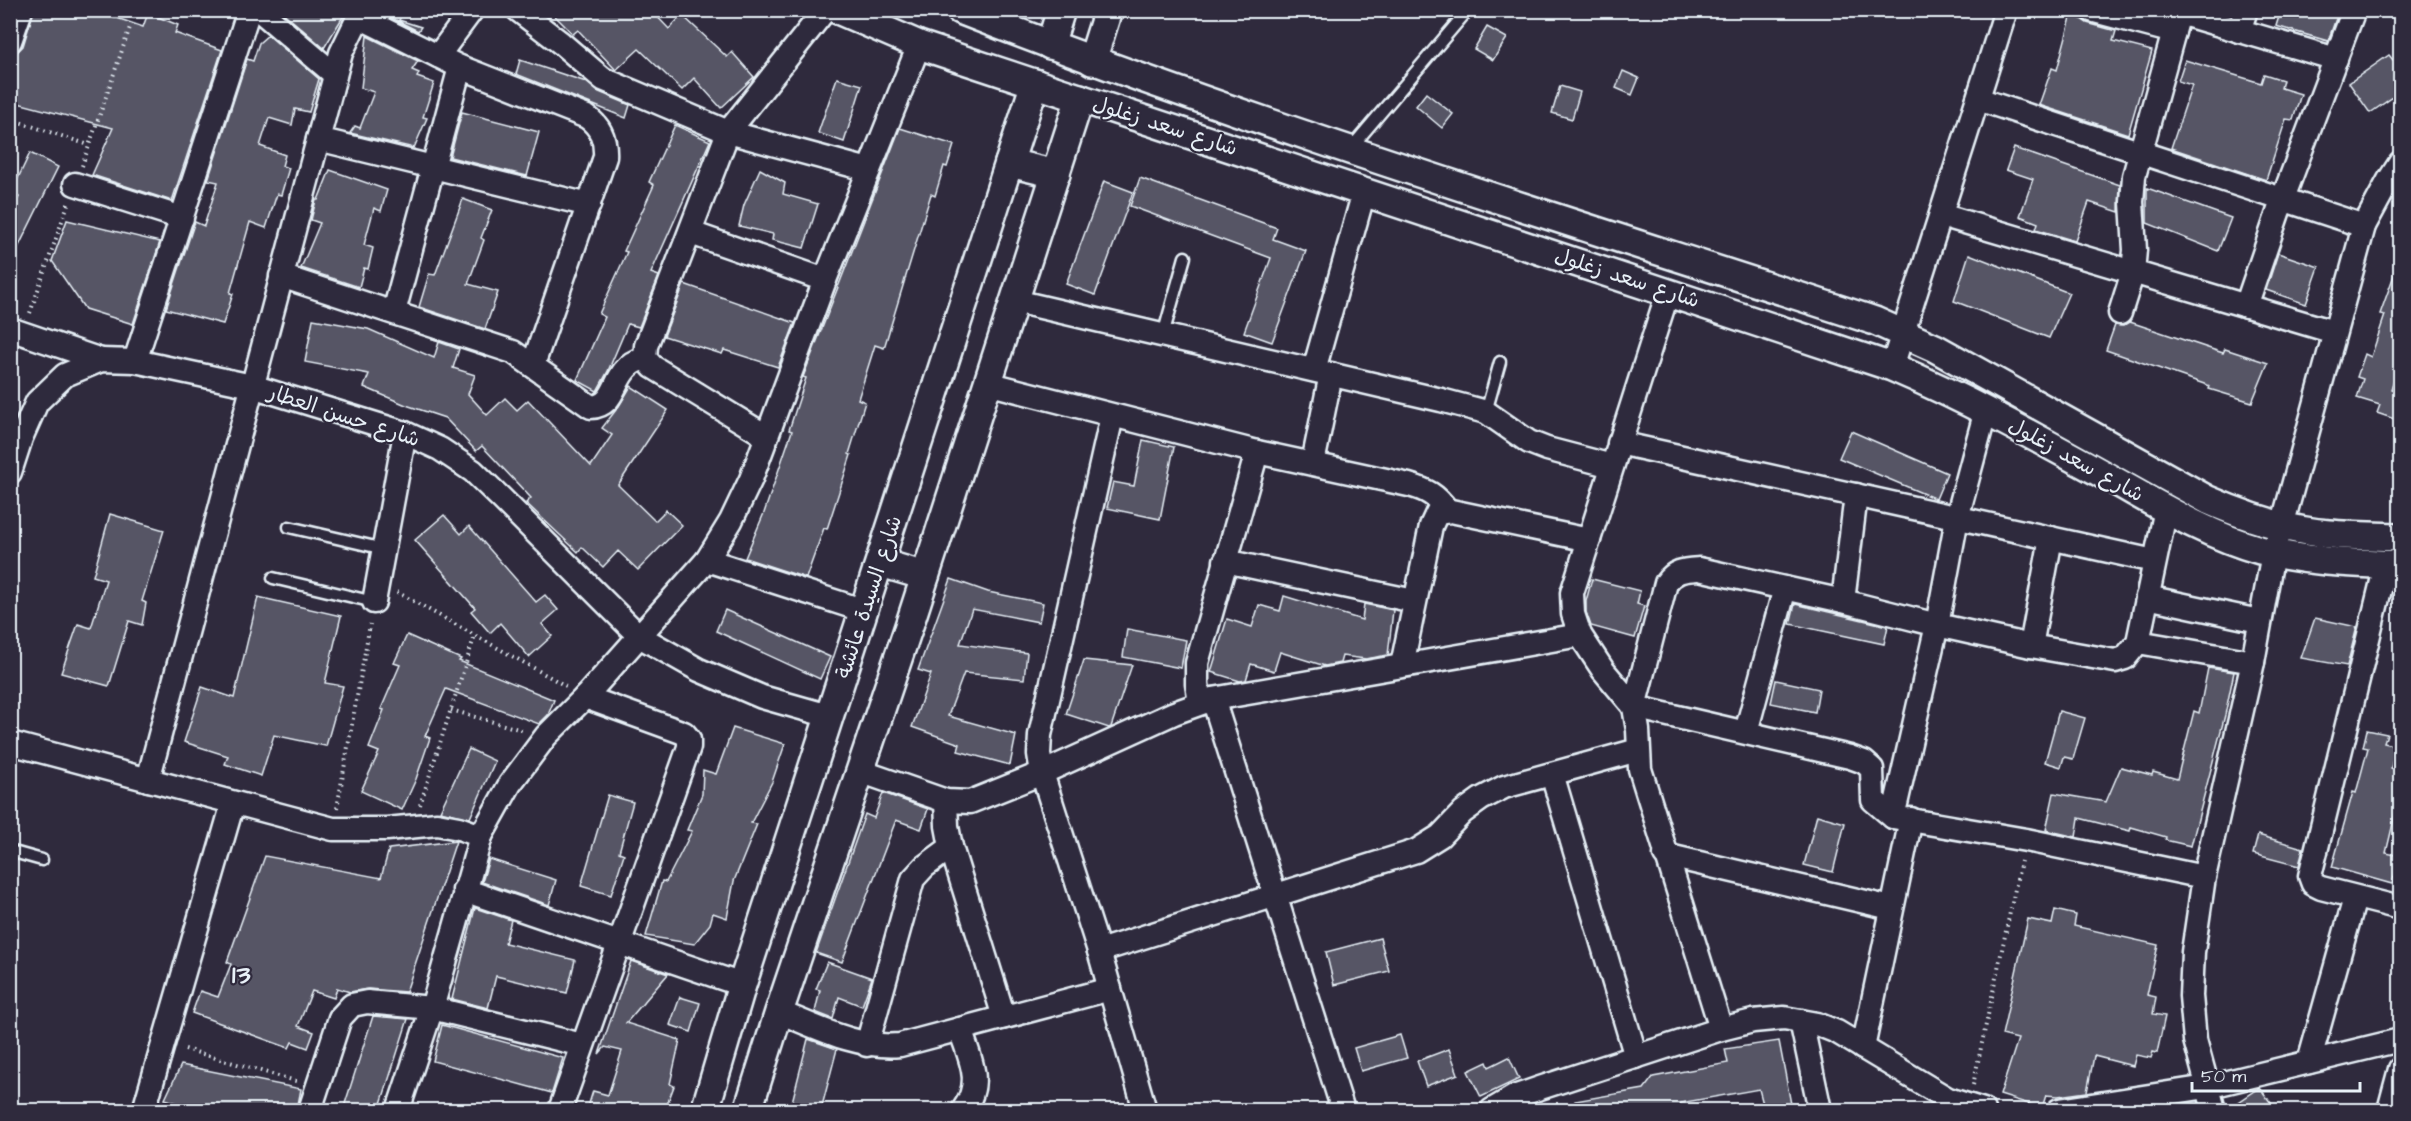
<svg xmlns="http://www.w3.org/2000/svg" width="2411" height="1121" viewBox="0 0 2411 1121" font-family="'Architects Daughter','Playpen Sans Arabic',sans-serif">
<rect width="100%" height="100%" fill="#2f2a3d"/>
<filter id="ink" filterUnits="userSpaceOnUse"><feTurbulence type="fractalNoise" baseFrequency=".0167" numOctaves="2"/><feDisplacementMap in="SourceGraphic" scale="12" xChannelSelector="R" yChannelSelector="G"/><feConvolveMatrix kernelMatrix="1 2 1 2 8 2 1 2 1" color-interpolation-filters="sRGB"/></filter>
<g filter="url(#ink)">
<g fill="#575565" stroke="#e8f1f8" stroke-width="1.5">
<path d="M34 10H94L143 27 148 13 178 25 175 33 222 50 172 201 92 175 113 128 10 101V71L17 52 23 46Z"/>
<path d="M280 10H347L324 48Z"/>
<path d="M376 10H404L399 20 421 27 418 31Z"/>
<path d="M549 10H651L669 29 682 15 727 57 732 52 754 77 721 108 694 78 682 90 639 49 616 70 578 30 573 34Z"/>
<path d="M2073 10H2078L2081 19 2087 23 2116 31 2113 41 2152 51 2128 134 2039 105 2052 68 2057 70Z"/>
<path d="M2281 10H2339L2328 41 2276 26Z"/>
<path d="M1487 27 1507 38 1493 60 1474 49Z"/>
<path d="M268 35 319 79 309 112 295 109 292 125 269 118 260 146 285 155 282 166 289 168 281 195 277 194 266 228 250 222 230 293 233 294 223 324 166 309 194 224 195 222 204 226 218 182 208 180 247 59 253 61 259 43Z"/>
<path d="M367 36 418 61 412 70 419 73 417 77 434 83 423 117 427 118 414 148 350 133 355 126 360 128 374 92 361 88Z"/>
<path d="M2389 55 2393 60 2400 55V92L2370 113 2349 83Z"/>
<path d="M520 60 586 82 597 91 630 105 626 118 516 74Z"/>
<path d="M2185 60 2261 83 2264 74 2283 80 2281 88 2301 94 2293 120 2286 119 2266 180 2171 148 2192 85 2178 81Z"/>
<path d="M1623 71 1639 78 1632 95 1616 88Z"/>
<path d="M837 78 862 85 844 142 818 133Z"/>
<path d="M1560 86 1580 92 1572 119 1552 113Z"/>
<path d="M1426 93 1453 114 1442 128 1416 106Z"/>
<path d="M462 112 539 132 527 176 450 157Z"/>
<path d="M675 125 710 141 651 273 659 276 639 327 628 324 608 371 597 391 577 380 605 317 599 314 627 252 624 251 654 185 649 182Z"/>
<path d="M900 128 954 145 947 167 944 166 935 196 931 194 884 348 875 345 858 399 865 402 849 454 851 455 827 529 824 528 806 578 745 558 764 513 792 431 789 430 806 378 803 377Z"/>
<path d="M2014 148 2120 185 2119 212 2089 202 2075 241 2036 229 2038 223 2020 216 2033 179 2006 170Z"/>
<path d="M30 153 58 167 10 264V214L19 197 11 193Z"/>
<path d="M760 169 785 183 783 194 818 204 804 248 772 240 773 234 739 226 744 205Z"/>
<path d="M330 170 387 190 381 211 374 208 364 245 373 248 368 269 364 268 359 287 301 268 320 223 311 220 316 200H318Z"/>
<path d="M1140 178 1277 228 1273 239 1306 251 1272 342 1244 332 1271 258 1130 206Z"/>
<path d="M1104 181 1133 192 1095 295 1066 284Z"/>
<path d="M2147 188 2231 218 2218 251 2147 223Z"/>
<path d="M463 199 492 210 481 238 484 240 468 284 498 292 485 329 419 307 429 274 435 275Z"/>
<path d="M67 220 160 242 133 324 85 309 52 261Z"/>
<path d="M2278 253 2319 267 2306 304 2266 290Z"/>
<path d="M1969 254 2069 293 2049 338 1954 301Z"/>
<path d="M2398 264H2400V360L2391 389 2400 392V421L2377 413 2380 405 2357 398 2363 379 2357 377 2365 354 2371 357 2385 315 2380 314Z"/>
<path d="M684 284 795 323 778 367 724 350 722 354 664 336Z"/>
<path d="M313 319 368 329 434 358 439 342 459 349 453 368 475 375 468 394 487 415 505 398 517 410 528 400 591 466 612 435 602 428 619 406 631 386 668 410 618 485 655 521 666 510 682 525 638 570 618 551 603 567 582 547 578 552 526 503 531 498 482 446 476 451 445 418 406 405 364 387 369 374 305 362Z"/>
<path d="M2130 322 2223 353 2225 349 2268 363 2252 402 2209 389 2210 386 2106 350 2115 325 2123 326Z"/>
<path d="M1851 431 1947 473 1936 499 1839 458Z"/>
<path d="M1143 440 1174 447 1160 519 1107 508 1113 482 1134 486Z"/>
<path d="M110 514 164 530 142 601 146 603 142 625 129 621 109 686 61 673 78 624 91 628 106 580 93 576Z"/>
<path d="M444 515 461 534 469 526 536 602 545 595 558 610 542 624 552 636 529 657 500 623 490 633 471 611 475 608 415 540Z"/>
<path d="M951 579 988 592 1043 603 1039 622 972 609 960 644 1027 653 1024 679 964 673 948 716 1016 735 1010 765 958 751 960 744 912 727 931 674 918 670Z"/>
<path d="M1592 579 1640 591 1637 604 1644 606 1635 638 1591 626 1586 612V601Z"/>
<path d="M1284 596 1362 620 1364 604 1393 610 1388 655 1366 659 1342 656 1340 663 1325 666 1280 652 1274 671 1251 664 1246 680 1240 681 1211 672 1227 619 1252 627 1259 605 1280 611Z"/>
<path d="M258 597 341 616 325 683 343 686 326 746 274 735 261 776 225 764 228 756 184 742 202 687 234 698Z"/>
<path d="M1795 604 1888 626 1884 644 1790 624Z"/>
<path d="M725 610 830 657 820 679 716 631Z"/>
<path d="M2315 618 2357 627 2347 666 2301 658Z"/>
<path d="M1127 629 1186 640 1181 668 1123 657Z"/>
<path d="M407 635 461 659 459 661 554 700 548 715 539 724 446 689 425 736 430 738 416 779 402 810 361 791 379 752 369 748 384 710 381 709 400 665 394 663Z"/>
<path d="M1084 660 1132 665 1111 727 1109 728 1066 714Z"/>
<path d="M2208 668 2234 672 2225 715 2191 846 2165 840 2166 837 2131 827 2130 831 2079 818 2076 837 2046 830 2054 793 2106 802 2121 767 2152 775 2153 772 2177 779 2194 711 2199 713Z"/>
<path d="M1776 680 1819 689 1815 712 1771 703Z"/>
<path d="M2059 711 2085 718 2073 759 2064 757 2061 767 2045 762Z"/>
<path d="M733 728 785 744 772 782 751 823 757 824 734 881 727 918 713 913 710 924 694 944 646 936 662 881 666 882 692 831 687 830 702 794 703 770 716 774Z"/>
<path d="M2367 730 2387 734 2384 743 2396 746 2391 768 2400 771V794L2386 853 2400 856 2392 884 2332 867 2353 792 2356 793 2368 748 2363 747Z"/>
<path d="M469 749 495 761 470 818 440 811Z"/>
<path d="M883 793 928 809 921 829 896 820 842 962 816 953 865 814 874 818Z"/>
<path d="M608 795 633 802 619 852 624 854 611 895 581 886Z"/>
<path d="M1817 815 1845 823 1833 872 1804 865Z"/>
<path d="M2258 835 2303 848 2299 866 2253 854Z"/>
<path d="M456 841 406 992 368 989 350 992 337 988 334 998 312 991 298 1026 314 1032 308 1048 292 1042 289 1048 192 1013 200 991 218 997 231 964 227 962 265 856 381 878 389 849Z"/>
<path d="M489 859 556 880 549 905 482 882Z"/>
<path d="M475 908 511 920 505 943 575 960 567 993 496 976 488 1008 452 999Z"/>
<path d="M2055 910 2076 915 2074 926 2158 945 2147 995 2156 997 2153 1014 2165 1016 2157 1053 2153 1052 2151 1058 2136 1055 2133 1066 2094 1056 2087 1092 2058 1096 2046 1095 2042 1108 2000 1095 2018 1039 2002 1035 2028 919 2052 924Z"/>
<path d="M1380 938 1389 971 1334 985 1326 952Z"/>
<path d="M631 961 668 974 626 1023 680 1040 670 1084 674 1086 665 1110 650 1104 649 1110H587L593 1091 608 1095 622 1051 605 1047 599 1054Z"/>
<path d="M827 962 872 978 862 1006 839 997 833 1019 815 1012 820 990 816 989Z"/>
<path d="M680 997 700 1003 691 1032 670 1025Z"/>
<path d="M373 1016 408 1019 379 1110H343Z"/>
<path d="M442 1025 563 1058 552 1093 433 1061Z"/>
<path d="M1400 1035 1407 1058 1361 1071 1354 1048Z"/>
<path d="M808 1039 837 1049 821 1110H790Z"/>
<path d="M1779 1041 1791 1104 1764 1108 1759 1089 1680 1103 1682 1110H1576L1575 1101 1644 1089 1653 1077 1728 1063 1725 1049Z"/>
<path d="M1449 1049 1458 1074 1426 1086 1417 1061Z"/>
<path d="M1509 1057 1519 1079 1481 1097 1468 1071 1487 1062 1489 1067Z"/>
<path d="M181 1065 301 1089 297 1110H199L165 1099Z"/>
<path d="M2260 1088 2276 1110H2227L2258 1089Z"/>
</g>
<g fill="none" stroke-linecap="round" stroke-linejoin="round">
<g stroke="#e8f1f8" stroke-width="15">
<g id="service">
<path d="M1350 149 1468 10"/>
<path d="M1163 335 1185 257"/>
<path d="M1486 412 1500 362"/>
<path d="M289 527 384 549"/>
<path d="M273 578 374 602"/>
<path d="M10 851 42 860"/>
</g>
</g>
<g stroke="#e8f1f8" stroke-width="27">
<g id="minor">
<path d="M259 10 335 75"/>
<path d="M518 10 561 43 603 79 728 132 869 170"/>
<path d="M2091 10 2174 32"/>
<path d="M2179 13 2336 59"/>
<path d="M359 17 460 67 587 117C601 127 606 140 605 157L533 365"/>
<path d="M2239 31 2246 10"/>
<path d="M10 41 21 10"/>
<path d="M438 56 472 10"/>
<path d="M1978 99 2364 226"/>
<path d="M318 139 589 205"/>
<path d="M75 184 182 218"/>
<path d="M1941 215 2334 332"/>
<path d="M691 233 825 280"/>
<path d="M281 276 513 352 591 407C613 406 613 384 625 370 630 363 637 360 645 358"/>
<path d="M1668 292 1572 593 1573 614 1580 635 1603 670 1634 707 1850 757 1864 762 1872 769 1873 800 1893 817 2026 840 2204 877"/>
<path d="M1015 301 1441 400 1486 412 1529 442 1547 449 1612 466"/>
<path d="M2246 306 2283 198 2354 10"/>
<path d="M394 312 460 67"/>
<path d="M2120 313 2133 272 2135 250 2132 202 2134 176 2180 10"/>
<path d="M10 329 101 360"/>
<path d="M135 361 249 10"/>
<path d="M1892 367 2006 10"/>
<path d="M1314 370 1364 192"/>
<path d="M987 383 1257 452 1409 485C1427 490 1436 495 1447 510"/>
<path d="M1112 416 1040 735 1039 754 1042 773 1099 951 1145 1110"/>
<path d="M766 436 653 367 645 358 646 346 728 132 825 10"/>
<path d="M1619 443 2154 561"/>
<path d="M1313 463 1331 374"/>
<path d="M10 472 21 438 37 402 65 375 101 360 135 361 252 386 405 433 440 449 473 471 501 498 639 636 699 670 762 697 829 716"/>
<path d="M707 560 865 611"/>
<path d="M1225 561 1414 601"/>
<path d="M2386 565 2310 876 2313 884 2321 888 2400 908"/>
<path d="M2147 597 2259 621"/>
<path d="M1843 601 1856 495"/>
<path d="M374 602 405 433"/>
<path d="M2138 642 2166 509"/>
<path d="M2031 646 2051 538"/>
<path d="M1402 665 1431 526 1437 513 1451 511 1589 540"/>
<path d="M1213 699 1343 1110"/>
<path d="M1200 703 1197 684V663L1257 452"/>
<path d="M1746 732 1785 588"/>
<path d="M10 743 333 829H387L437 824 459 828 481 836"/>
<path d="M860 771 946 801 970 802 1042 773 1174 713 1213 699 1580 635"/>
<path d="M1552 774 1636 1057"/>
<path d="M148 780 341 53 362 10"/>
<path d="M946 801 947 826 951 847 1004 1017"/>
<path d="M1893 817 1937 625 1957 518 1986 410"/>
<path d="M1665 855 1891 908"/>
<path d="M464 890 742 985"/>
<path d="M1099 951 1416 851 1440 836 1463 812 1481 799 1504 787 1638 750"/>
<path d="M779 1012C817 1027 858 1049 900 1045L1110 989"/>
<path d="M1801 1021 1820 1110"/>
<path d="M960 1029C970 1060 984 1082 963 1110"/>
<path d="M1721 1029 1640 769 1638 730 1634 707 1666 583C1675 570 1684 570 1699 569L1843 601 1937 625 2031 646 2115 661 2125 658 2138 642 2253 662"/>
<path d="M867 1045 913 879 924 867 951 847"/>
<path d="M1863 1048 1911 819"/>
<path d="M2309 1062 2355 898"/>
<path d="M144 1110 233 803"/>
<path d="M310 1110 340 1018 352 1005 367 1002 432 1008 582 1045"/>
<path d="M398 1110 432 1008 481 836 510 784 546 736 585 697 707 560 731 521 751 479 825 280 919 45"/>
<path d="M560 1110 689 747V739L684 733 585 697"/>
<path d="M1492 1110 1514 1097 1540 1088 1721 1029 1753 1021 1784 1018 1817 1024 1837 1032 1948 1099 1983 1110"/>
<path d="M2059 1110 2207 1087 2400 1040"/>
<path d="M2214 1110 2195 1040 2191 996 2193 952 2204 877 2253 662 2273 553 2282 526 2364 226 2389 180 2400 163"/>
<path d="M2389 1110 2400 1069"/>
</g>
</g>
<g stroke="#e8f1f8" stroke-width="32">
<g id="tertiary">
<path d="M838 10 919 45 1892 367C1967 399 2037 438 2108 477 2157 504 2206 535 2260 550 2307 562 2353 563 2400 565"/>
<path d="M960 10C1260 127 1569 221 1875 321L1935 348 2208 500C2247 517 2288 531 2330 534 2353 536 2377 536 2400 537"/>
<path d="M1050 45 1061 10"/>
<path d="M1092 61 1108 10"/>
<path d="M1009 163 1056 174"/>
<path d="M881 563 925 576"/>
<path d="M705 1110 742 985 1035 83"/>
<path d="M748 1110 779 1012 912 617 1080 98"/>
</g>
</g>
<g stroke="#e8f1f8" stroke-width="4" stroke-dasharray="1.5 4.5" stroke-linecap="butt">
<path d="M10 119 89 145"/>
<path d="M82 166 136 10"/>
<path d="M30 313 68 204"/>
<path d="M397 592 566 686"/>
<path d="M451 710 525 731"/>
<path d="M420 805 475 635"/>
<path d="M337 808 370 624"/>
<path d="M185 1049 299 1082"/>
<path d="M1973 1085 2021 861"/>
</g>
<use href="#service" stroke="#2f2a3d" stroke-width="10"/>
<use href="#minor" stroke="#2f2a3d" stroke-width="22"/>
<use href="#tertiary" stroke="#2f2a3d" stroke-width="27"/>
</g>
</g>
<g text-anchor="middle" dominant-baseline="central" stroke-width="4.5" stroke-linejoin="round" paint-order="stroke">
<g font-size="21" fill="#e8f1f8" stroke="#2f2a3d">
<text transform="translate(1165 126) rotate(18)">شارع سعد زغلول</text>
<text transform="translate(1627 278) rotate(18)">شارع سعد زغلول</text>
<text transform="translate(344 416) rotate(18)">شارع حسن العطار</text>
<text transform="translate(2076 460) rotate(29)">شارع سعد زغلول</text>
<text transform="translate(869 597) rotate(-72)">شارع السيدة عائشة</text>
</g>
<g font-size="27" font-weight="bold" letter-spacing="1.5" fill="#e8f1f8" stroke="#2f2a3d">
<text x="242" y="975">13</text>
</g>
</g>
<rect width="2411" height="1121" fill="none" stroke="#2f2a3d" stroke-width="36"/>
<rect x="18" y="18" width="2375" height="1085" fill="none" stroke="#e8f1f8" stroke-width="2" filter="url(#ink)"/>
<path d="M2192 1082v9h168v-9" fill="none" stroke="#e8f1f8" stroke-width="3"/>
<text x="2201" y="1082" font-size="18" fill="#e8f1f8" stroke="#2f2a3d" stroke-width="4.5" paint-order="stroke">50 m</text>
</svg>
